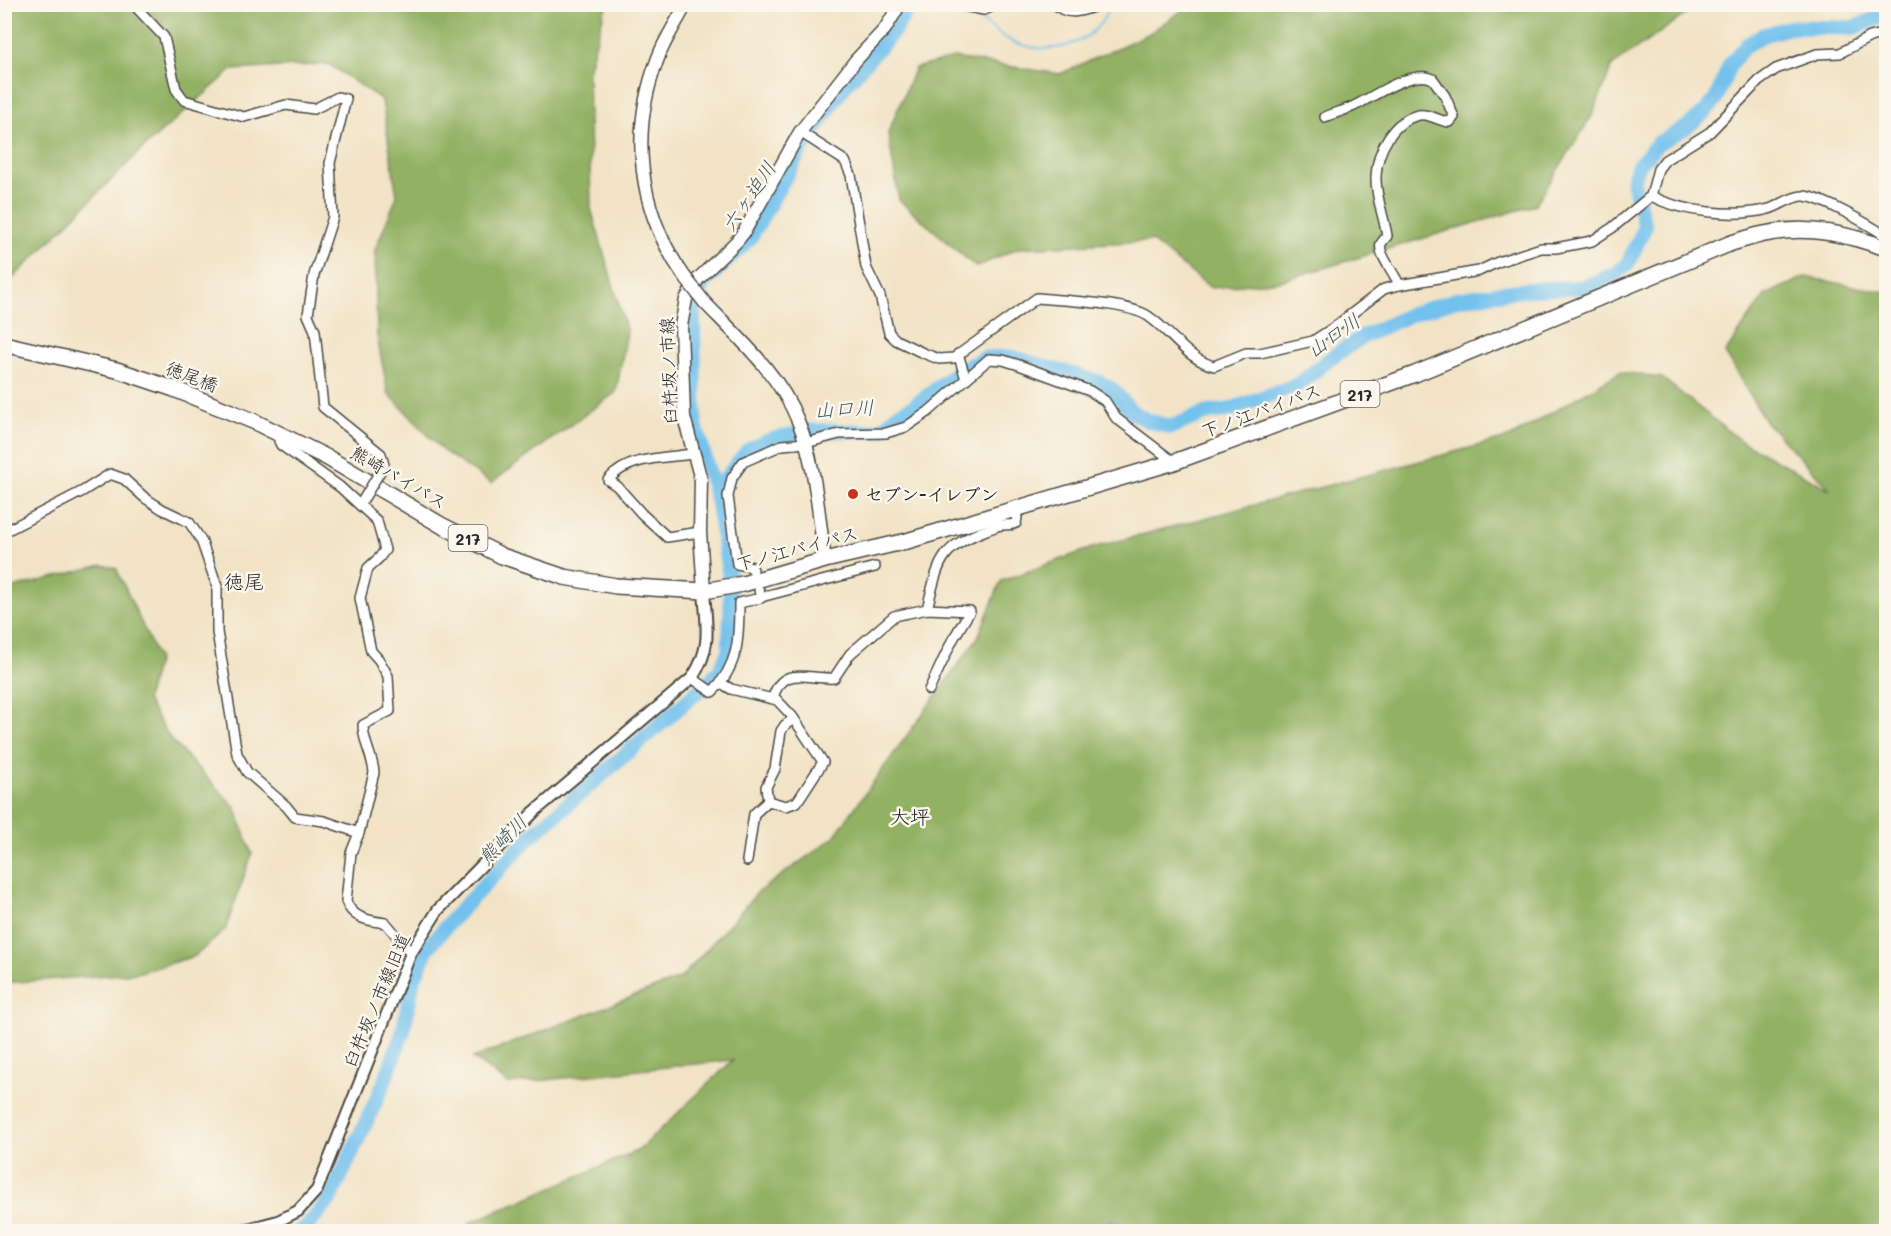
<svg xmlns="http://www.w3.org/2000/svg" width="1891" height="1236" viewBox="0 0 1891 1236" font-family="Mali,'Klee One',sans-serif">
<rect width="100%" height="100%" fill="#fbf7ec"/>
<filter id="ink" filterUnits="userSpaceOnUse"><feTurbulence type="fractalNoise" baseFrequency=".0167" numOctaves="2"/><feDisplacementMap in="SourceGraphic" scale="12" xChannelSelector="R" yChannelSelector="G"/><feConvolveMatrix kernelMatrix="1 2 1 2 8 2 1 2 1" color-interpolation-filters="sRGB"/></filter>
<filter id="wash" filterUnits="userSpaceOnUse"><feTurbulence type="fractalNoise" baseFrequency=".008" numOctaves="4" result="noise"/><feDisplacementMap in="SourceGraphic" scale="24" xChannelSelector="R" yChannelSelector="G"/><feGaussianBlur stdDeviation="1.35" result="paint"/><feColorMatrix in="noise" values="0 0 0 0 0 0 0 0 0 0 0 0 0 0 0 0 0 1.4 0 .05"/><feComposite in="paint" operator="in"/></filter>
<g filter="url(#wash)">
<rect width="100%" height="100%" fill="#f2e3c6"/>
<g fill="#93b164" stroke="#5f6e48" stroke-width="1.5">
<path d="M5 5H610L605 9 588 71 591 209 627 332 616 392 491 483 443 451 388 393 377 337 375 250 397 196 382 100 328 64 232 70 141 150 11 280 5 282Z"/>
<path d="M1190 5H1699L1612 66 1592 116 1535 205 1280 281 1211 288 1151 241 1018 248 976 267 899 200 888 133 915 68 954 58 1060 74 1148 34Z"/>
<path d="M1805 277 1886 292V1231L466 1232 469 1223 639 1150 733 1060 508 1084 473 1058 681 978 758 892 833 838 978 637 1001 581 1092 548 1511 437 1620 372 1662 378 1741 441 1831 490 1765 421 1725 353 1765 295Z"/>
<path d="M102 565 116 568 158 659 146 700 171 740 235 807 252 854 225 930 195 956 136 973 5 983V590Z"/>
</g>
<path fill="#73c1ed" stroke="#4f768c" stroke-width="1.5" d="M1111 1219 1123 1225V1231H1105Z"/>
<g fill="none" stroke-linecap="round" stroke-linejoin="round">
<g stroke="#73c1ed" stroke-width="2">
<path d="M929 4 952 8"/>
<path d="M964 11C985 17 998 38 1019 44 1055 56 1097 43 1110 5"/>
</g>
<g stroke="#73c1ed" stroke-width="15">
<path d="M717 501V495L725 479 748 450 770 440 809 431H871L883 429 896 415 914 406 960 370 985 358 1011 357 1099 382 1113 390 1132 412 1149 421 1171 427 1206 413 1229 410 1299 384 1331 358 1362 337 1409 315 1458 299 1522 290 1584 287 1616 273 1627 265 1645 227 1633 181 1638 166 1658 143 1687 127 1705 112 1716 99 1730 64 1746 45 1763 35 1792 27 1852 28 1886 15"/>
<path d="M298 1232 307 1226 330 1199 383 1086 403 1032 413 981 427 949 453 918 530 837 709 682 720 669 729 651 731 608 729 575 717 501 695 423 693 300 704 283 750 238 799 153 832 104 847 83 893 32 910 4"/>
</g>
</g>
</g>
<g filter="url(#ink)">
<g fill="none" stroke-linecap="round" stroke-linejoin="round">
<g stroke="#494742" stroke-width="12">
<g id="minor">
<path d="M133 4 164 37 176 89 184 100 244 117 286 105 314 109 338 97 346 99 330 163 333 217 314 275 308 315 315 331 323 407 381 454 384 465"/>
<path d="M953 4 984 10 999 4"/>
<path d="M1055 4C1068 18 1086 10 1101 4"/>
<path d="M1325 117C1334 113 1343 111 1352 107 1372 98 1412 68 1433 79L1445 96 1454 117 1450 122C1440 122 1429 113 1419 115 1393 120 1377 151 1376 176 1375 196 1384 216 1387 236 1385 239 1382 241 1381 244 1377 253 1396 275 1399 285"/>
<path d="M800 132 845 161 851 175 866 267 880 296 889 333 896 340 923 353 939 359 954 358 1037 298C1064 301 1126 302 1148 316 1172 332 1186 359 1214 366L1246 353H1260L1313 341 1333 328 1384 289 1399 285 1479 271 1498 262 1541 248H1556L1592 241 1612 228 1651 196 1658 169 1665 160 1710 132 1759 81 1776 69 1817 54 1840 53 1870 37 1886 33"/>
<path d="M1651 196C1682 212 1734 218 1769 209 1780 206 1791 196 1803 196 1820 196 1871 226 1886 236"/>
<path d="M958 354 966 379"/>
<path d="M281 435 279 441 281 445 340 487 377 521 385 550 379 558 368 568 360 598 371 651 379 660 388 676 390 711 363 725C363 743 373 756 374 773L359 833 351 853 346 901C352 919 370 921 386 923L411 953"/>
<path d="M694 454C664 458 629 456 608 480L617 486 642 514 667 537 700 532"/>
<path d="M4 532 83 491 110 474 124 479 145 498 162 509 189 522 201 540 217 586V632L237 754 247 772 286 806 295 817 324 821 359 833"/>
<path d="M753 570 752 567 737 564 728 496 732 478 743 462 782 445 806 443 839 434 886 433 906 427 928 412 989 359 1003 360 1019 365 1090 391 1105 401 1116 418 1174 462"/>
<path d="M761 597 875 567"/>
<path d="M927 609C939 561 939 547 989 529 993 528 998 525 1002 525 1008 524 1011 526 1016 523L1017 518 1015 509"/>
<path d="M692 678 712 692C739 665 739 639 739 603L761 598 759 590"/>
<path d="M721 683 731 689 777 700 792 716 823 762 797 802 786 806 768 801"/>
<path d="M773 698C782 664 809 680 834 678L850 654 894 616 927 609 970 611 952 641 929 690"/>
<path d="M768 801 766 787 775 769 781 731 785 725 794 719"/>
<path d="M747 861 754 814 768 801"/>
</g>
</g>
<g stroke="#494742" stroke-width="14">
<path id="tertiary" d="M236 1232 278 1221 298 1211 317 1190 411 953 438 910 534 812 692 678C713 647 706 625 704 591"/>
</g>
<g stroke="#494742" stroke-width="15">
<g id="secondary">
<path d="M684 276C638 210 629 133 658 58 665 39 677 22 686 4"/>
<path d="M705 303C739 338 780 375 798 421 816 464 818 514 825 560"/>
<path d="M704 591 700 532 701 480 684 417 681 326 686 299 698 279 737 241 744 232 800 132 856 60 885 29 900 4"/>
</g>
</g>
<g stroke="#494742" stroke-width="18">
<path id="trunk" d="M4 344 117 370 174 389 253 421 328 458 441 525 502 556 564 577 616 586 704 591 743 584 825 560 907 541 1174 462 1415 374 1729 244C1742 240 1756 235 1770 233 1810 225 1849 235 1886 248"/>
</g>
<use href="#minor" stroke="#fff" stroke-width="9"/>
<use href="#tertiary" stroke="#fff" stroke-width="10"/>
<use href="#secondary" stroke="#fff" stroke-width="12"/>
<use href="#trunk" stroke="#fff" stroke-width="15"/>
<g stroke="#494742" stroke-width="12" stroke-linecap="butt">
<path id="minor-bridge" d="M363 500 384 465"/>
</g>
<g stroke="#494742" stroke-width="15" stroke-linecap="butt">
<path id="secondary-bridge" d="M684 276 705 303"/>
</g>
<use href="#minor-bridge" stroke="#fff" stroke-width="9"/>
<use href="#secondary-bridge" stroke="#fff" stroke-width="12"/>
</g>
</g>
<circle fill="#c8321e" stroke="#fbf7ec" stroke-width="2" cx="853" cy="494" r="6"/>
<g text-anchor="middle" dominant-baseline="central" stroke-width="5" stroke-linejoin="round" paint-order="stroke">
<g fill="#fbf7ec" stroke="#696865" stroke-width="1.5">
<rect x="1340.5" y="381" width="39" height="26" rx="4.5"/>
<rect x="448.5" y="525" width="39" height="26" rx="4.5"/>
</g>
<g font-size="16" font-weight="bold" fill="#2b2b2b">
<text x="1360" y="394">217</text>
<text x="468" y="538">217</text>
</g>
<g font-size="18" fill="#2b2b2b" stroke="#fbf7ec">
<text transform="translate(668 371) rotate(-92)">臼杵坂ノ市線</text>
<text transform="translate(192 376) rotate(21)">徳尾橋</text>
<text transform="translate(1261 410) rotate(-20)">下ノ江バイパス</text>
<text transform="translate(399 477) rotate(30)">熊崎バイパス</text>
<text transform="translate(797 548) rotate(-15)">下ノ江バイパス</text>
<text transform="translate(376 1000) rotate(-67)">臼杵坂ノ市線旧道</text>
</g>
<g font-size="18" font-weight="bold" fill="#2b2b2b" stroke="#fbf7ec" text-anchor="start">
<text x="865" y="494">セブン-イレブン</text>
</g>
<g font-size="20" font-style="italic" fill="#415865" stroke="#fbf7ec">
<text transform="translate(748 196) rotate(-56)">六ヶ迫川</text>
<text transform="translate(1333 335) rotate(-35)">山口川</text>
<text transform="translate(844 408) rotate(-3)">山口川</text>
<text transform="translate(502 839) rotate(-46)">熊崎川</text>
</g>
<g font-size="20" fill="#2b2b2b" stroke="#fbf7ec">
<text x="244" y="581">徳尾</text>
<text x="910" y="816">大坪</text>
</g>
</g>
<rect width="1891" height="1236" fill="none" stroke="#fbf7ec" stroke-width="24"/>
</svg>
